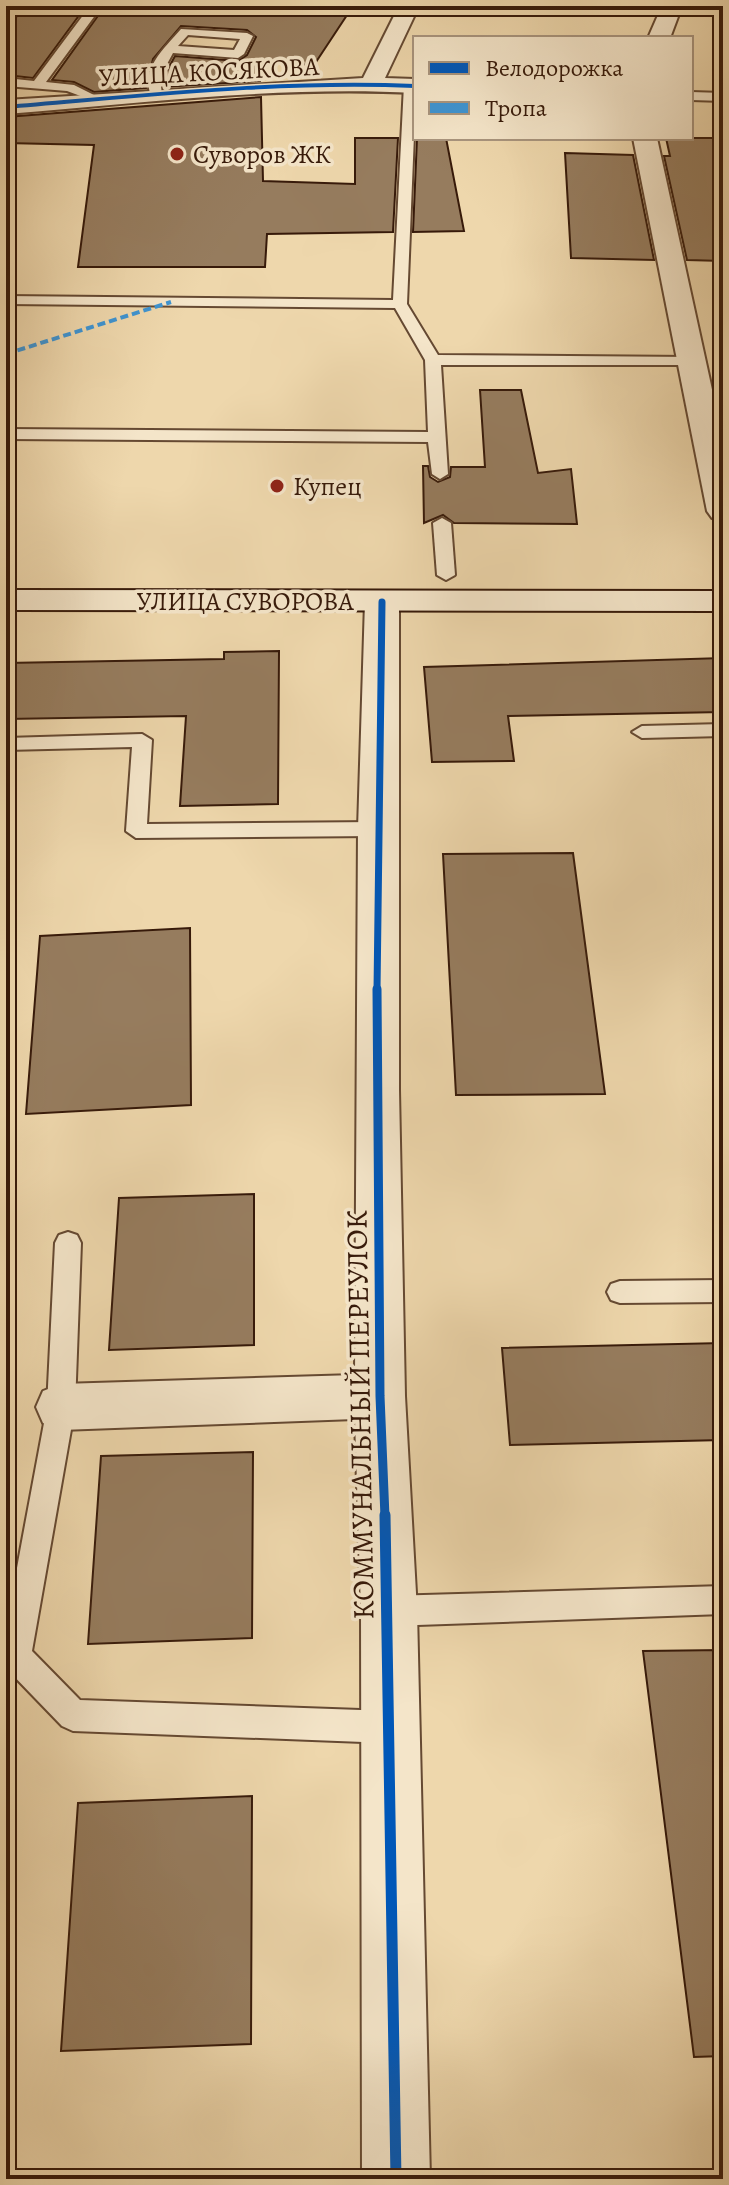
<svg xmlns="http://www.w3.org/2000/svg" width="729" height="2185" viewBox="0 0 729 2185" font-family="Alegreya,serif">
<rect width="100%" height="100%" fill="#eed7ac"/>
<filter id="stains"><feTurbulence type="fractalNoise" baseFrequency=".0025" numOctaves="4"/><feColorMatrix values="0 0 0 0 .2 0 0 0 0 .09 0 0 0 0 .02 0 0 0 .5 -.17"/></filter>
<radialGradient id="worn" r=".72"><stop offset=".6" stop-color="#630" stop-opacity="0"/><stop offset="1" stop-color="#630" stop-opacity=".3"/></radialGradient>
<g fill="#967c5e" stroke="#371a0a" stroke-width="2">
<path d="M25 6H86L33 78 6 75V30Z"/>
<path d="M105 6H353L314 65 260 62V81L164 87 163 78 175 56 238 61 247 55 256 37 247 30 181 26 153 59 146 88 94 92 74 82 52 80Z"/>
<path d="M261 97 263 181 355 184V138H398L393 232 267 234 265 267H78L94 145 6 143V117Z"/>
<path d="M417 138H446L464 231 413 232Z"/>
<path d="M666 138H723V261L687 260 664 156H670Z"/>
<path d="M565 153 633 155 654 260 571 258Z"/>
<path d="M480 390H521L538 473 571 469 577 524 454 523 443 515 424 523 423 466H428L430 477 438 482 450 477 451 467H485Z"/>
<path d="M279 651 278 804 180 806 186 716 6 719V663L224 659V652Z"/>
<path d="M723 658V712L508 716 514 761 432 762 424 667Z"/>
<path d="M573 853 605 1094 456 1095 443 854Z"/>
<path d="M190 928 191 1105 26 1114 40 936Z"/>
<path d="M254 1194V1345L109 1350 119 1198Z"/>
<path d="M723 1343V1440L510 1445 502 1348Z"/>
<path d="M253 1452 252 1638 88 1644 101 1456Z"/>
<path d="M723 1650V2056L694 2057 643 1651Z"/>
<path d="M252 1796 251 2044 61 2051 78 1803Z"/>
</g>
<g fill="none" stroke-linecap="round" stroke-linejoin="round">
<g stroke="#654932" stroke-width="4">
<g id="service">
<path d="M90 6H102L46 82 74 85 94 95V101L67 91 6 86V78L34 81Z"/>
<path d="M181 29 247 33 253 36 244 54 238 58 173 53 160 77 162 95 152 98C139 69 164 49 181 29ZM188 35 240 39 234 50 178 46Z"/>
<path d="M410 81 415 84V111L407 304 438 355 691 357 699 362 696 365H441L448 474 440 479 432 474 428 442 6 439V429L428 432 425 360 395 308 6 304V296L393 300 404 85Z"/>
<path d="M691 92 723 93V101L691 100Z"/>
<path d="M442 518 451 523 455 575 446 580 437 575 433 523Z"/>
<path d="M723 724V736L642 738 632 732 642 726Z"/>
<path d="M142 734 152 740 147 824 377 822 387 829 377 836 136 838 126 831 132 747 6 750V738Z"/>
<path d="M68 1232 77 1235 81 1243 75 1407 32 1651 80 1700 389 1711 400 1716 405 1727 400 1738 389 1743 73 1731 62 1726 6 1668V1627L47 1407 55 1243 59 1235Z"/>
<path d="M723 1280V1302L620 1303 611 1300 607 1292 611 1284 620 1281Z"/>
<path d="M723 1586V1614L389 1626 378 1621 374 1611 378 1601 389 1596Z"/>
</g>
</g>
<g stroke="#654932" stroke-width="4">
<g id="minor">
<path d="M399 6H419L385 78 415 79V93C279 86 141 103 6 114V100L363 78Z"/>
<path d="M662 6H682L670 38H648Z"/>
<path d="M633 138H657L723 440V520L712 518 707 511Z"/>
<path d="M382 592 394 595 399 602V1090L405 1396 417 1611 430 2179H362L361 1611 355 1419 61 1430 43 1423 36 1407 43 1391 61 1384 355 1375 358 829 365 602 370 595Z"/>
</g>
</g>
<g stroke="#371a0a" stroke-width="4">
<path id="secondary" d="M6 590 723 591V611L6 610Z"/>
</g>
<use href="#service" fill="#f4e5c9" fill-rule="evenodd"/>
<use href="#minor" fill="#f4e5c9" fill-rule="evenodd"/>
<use href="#secondary" fill="#f4e5c9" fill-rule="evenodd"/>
<path stroke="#3e94d2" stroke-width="4" stroke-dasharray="8 4" stroke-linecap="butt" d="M6 354 171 302"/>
<g stroke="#f4e5c9" stroke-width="7">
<path id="cycleway-far3" d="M6 107C141 96 279 80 415 86"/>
</g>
<g stroke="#f4e5c9" stroke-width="11">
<path id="cycleway-far2" d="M377 991 382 602"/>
</g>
<g stroke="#f4e5c9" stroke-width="14">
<path id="cycleway-far1" d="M377 989 380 1396 385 1517"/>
</g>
<g stroke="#f4e5c9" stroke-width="16">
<path id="cycleway" d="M385 1515 396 2179"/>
</g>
<use href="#cycleway-far3" stroke="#0057b8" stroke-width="4"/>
<use href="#cycleway-far2" stroke="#0057b8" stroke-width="7"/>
<use href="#cycleway-far1" stroke="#0057b8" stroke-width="9"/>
<use href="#cycleway" stroke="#0057b8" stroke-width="11"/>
</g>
<g fill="#8f2418" stroke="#f4e5c9" stroke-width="3">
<circle cx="177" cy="154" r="8"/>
<circle cx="277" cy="486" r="8"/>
</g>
<g text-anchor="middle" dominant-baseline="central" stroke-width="7" stroke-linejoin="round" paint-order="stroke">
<g font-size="26" fill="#371a0a" stroke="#f4e5c9">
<text transform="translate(209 72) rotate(-3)">УЛИЦА КОСЯКОВА</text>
<text x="245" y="601">УЛИЦА СУВОРОВА</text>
</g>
<g font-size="26" fill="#371a0a" stroke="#f4e5c9" text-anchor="start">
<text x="193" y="154">Суворов ЖК</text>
<text x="293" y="486">Купец</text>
</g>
<g font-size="30" fill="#371a0a" stroke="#f4e5c9">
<text transform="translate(360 1415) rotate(-91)">КОММУНАЛЬНЫЙ ПЕРЕУЛОК</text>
</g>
</g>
<rect width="729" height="2185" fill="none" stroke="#eed7ac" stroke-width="32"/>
<rect x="8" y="8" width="713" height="2169" fill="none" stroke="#371a0a" stroke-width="4"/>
<rect x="16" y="16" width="697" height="2153" fill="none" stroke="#371a0a" stroke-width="2"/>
<rect x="413" y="36" width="280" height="104" fill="#f4e5c9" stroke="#a8947d" stroke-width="2"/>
<rect x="429" y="62" width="40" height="12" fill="#0057b8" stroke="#a8947d" stroke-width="2"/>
<text x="485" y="76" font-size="24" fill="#371a0a">Велодорожка</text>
<rect x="429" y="102" width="40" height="12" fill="#3e94d2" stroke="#a8947d" stroke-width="2"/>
<text x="485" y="116" font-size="24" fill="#371a0a">Тропа</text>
<rect width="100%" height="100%" filter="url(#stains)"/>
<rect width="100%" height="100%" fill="url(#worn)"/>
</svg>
